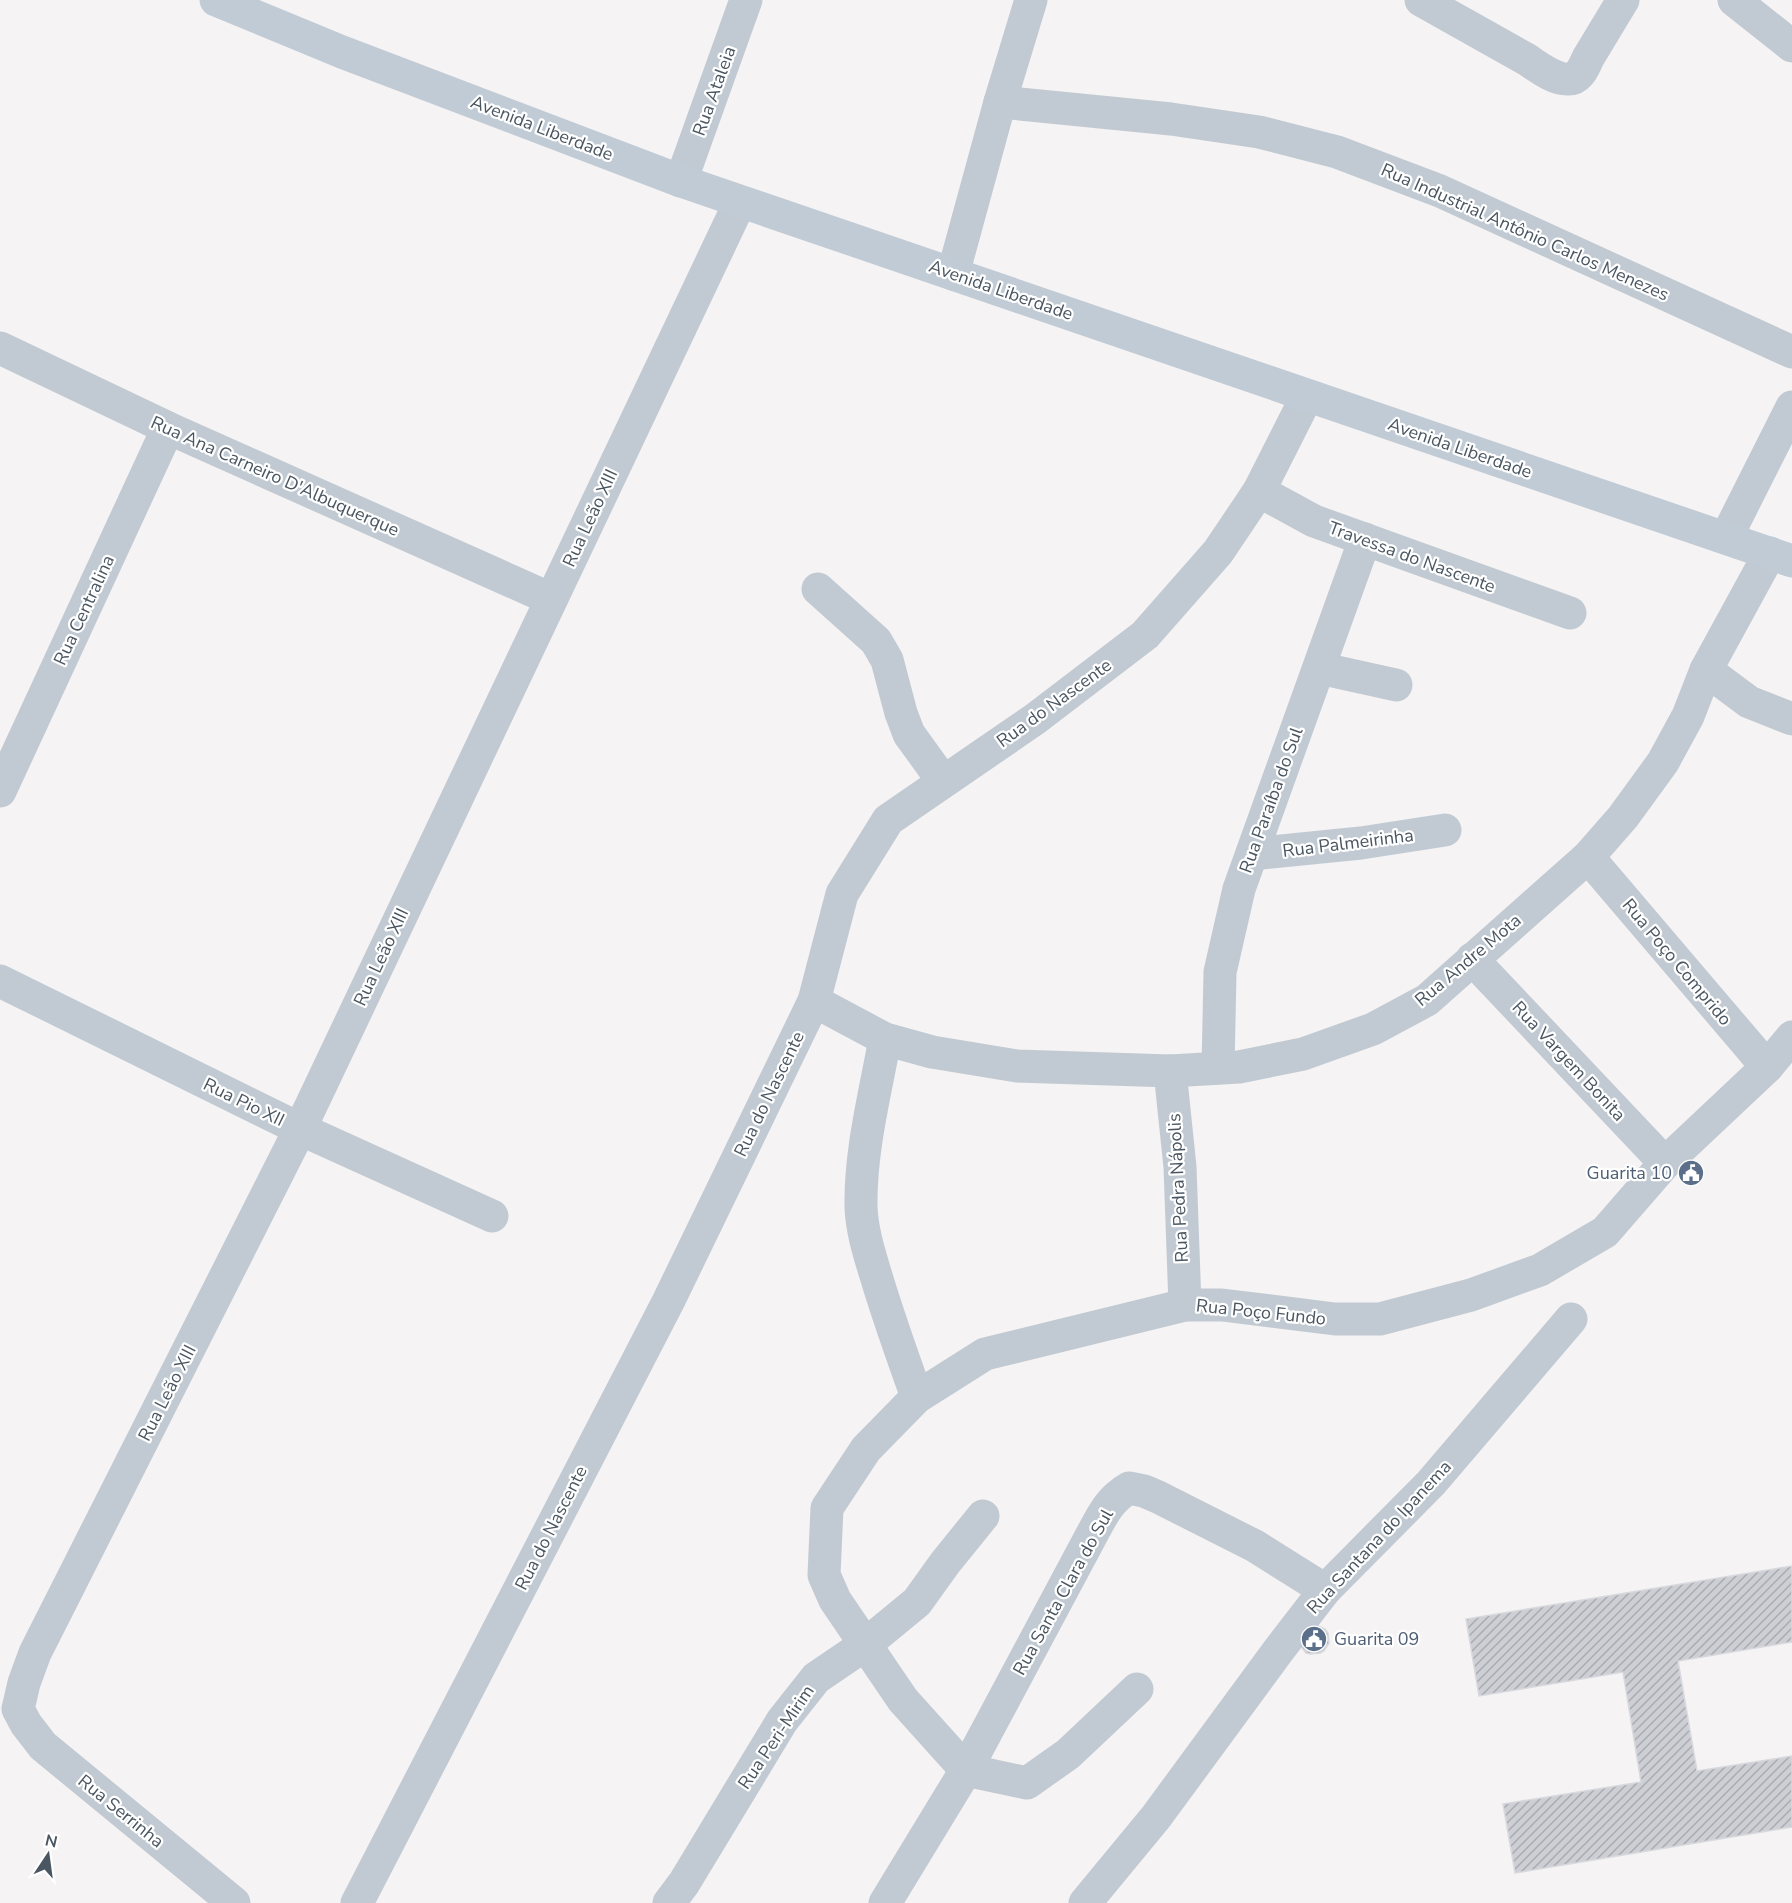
<svg xmlns="http://www.w3.org/2000/svg" width="1792" height="1903" viewBox="0 0 1792 1903" font-family="'Nunito Sans',sans-serif">
<defs>
<pattern id="building-hatch" width="6" height="6" patternUnits="userSpaceOnUse" patternTransform="scale(1.5)"><rect width="6" height="6" fill="#cdcfd5"/><path d="M-1 1l2-2M0 6l6-6M5 7l2-2" fill="none" stroke="#a8abb0"/></pattern>
</defs>
<rect width="100%" height="100%" fill="#f5f3f3"/>
<g fill="url(#building-hatch)" stroke="#d7d9de" stroke-width="1.5">
<circle cx="1691" cy="1173" r="12"/>
<path d="M1792 1566V1642L1678 1661 1697 1771 1792 1756V1827L1515 1873 1503 1804 1641 1782 1623 1672 1479 1696 1466 1619Z"/>
<path d="M1316 1625 1325 1629 1328 1633 1329 1643 1324 1651 1320 1653 1311 1654 1306 1653 1300 1645Z"/>
</g>
<g fill="none" stroke-linecap="round" stroke-linejoin="round">
<g stroke="#c1cad2" stroke-width="33">
<path d="M1421 0C1456 20 1491 39 1526 59 1537 66 1553 79 1567 79 1579 80 1584 67 1588 58L1623 0"/>
<path d="M1734 0 1792 46"/>
<path d="M1000 102 1171 119 1259 132 1337 152 1440 191 1792 352"/>
<path d="M681 181 746 0"/>
<path d="M953 274 1000 102 1031 0"/>
<path d="M0 348 168 428 551 599"/>
<path d="M1259 491 1314 521 1570 613"/>
<path d="M1726 538 1792 407"/>
<path d="M818 589 876 641 887 660 901 713 909 734 943 781"/>
<path d="M1319 668 1396 685"/>
<path d="M1706 670 1749 702 1792 719"/>
<path d="M0 791 168 428"/>
<path d="M1252 854 1361 843 1445 830"/>
<path d="M1588 857 1767 1067"/>
<path d="M1472 959 1665 1163"/>
<path d="M0 981 300 1129 492 1216"/>
<path d="M814 1001 885 1039 932 1052 1017 1066 1170 1071 1239 1067 1303 1054 1373 1029 1427 1000 1588 857 1623 817 1663 762 1688 716 1706 670 1770 553"/>
<path d="M885 1039C875 1094 860 1151 861 1207 862 1232 870 1256 877 1279 889 1319 903 1358 917 1397"/>
<path d="M1218 1068 1220 972 1239 889 1365 539"/>
<path d="M1170 1071 1180 1167 1185 1305"/>
<path d="M966 1770 903 1700 835 1600 824 1575 827 1508 866 1449 917 1397 985 1354 1185 1305H1222L1335 1319H1380L1471 1295 1540 1270 1605 1232 1665 1163 1767 1067 1792 1037"/>
<path d="M966 1770 1027 1783 1068 1754 1137 1689"/>
<path d="M234 1903 43 1746 26 1724 18 1709 24 1683 35 1653 300 1129 740 202"/>
<path d="M357 1903 668 1302 814 1001 842 894 888 820 1035 719 1145 635 1218 552 1259 491 1307 396"/>
<path d="M669 1903 684 1883 782 1721 816 1678 866 1644 917 1602 945 1563 983 1516"/>
<path d="M885 1903 966 1770 1090 1538C1101 1518 1108 1500 1129 1488L1144 1491 1158 1497 1255 1546 1325 1590"/>
<path d="M1085 1903 1156 1817 1278 1651 1325 1590 1431 1483 1571 1319"/>
</g>
<path stroke="#c1cbd6" stroke-width="33" d="M216 0 342 52 681 181 1792 561"/>
</g>
<defs>
<g id="civic-disc" transform="scale(1.35)"><circle r="9.5" fill="#5c6f8a" stroke="#fff"/><path d="M-.6-6.5H3V-4.5H.6V-3L4-1V1h2V6H-6V1h2V-1L-.6-3ZM-1.2 2.5V6h2.4V2.5Z" fill="#fff"/></g>
</defs>
<g fill-rule="evenodd">
<use href="#civic-disc" x="1691" y="1173"/>
<use href="#civic-disc" x="1314" y="1639"/>
</g>
<g text-anchor="middle" dominant-baseline="central" stroke-width="4.5" stroke-linejoin="round" paint-order="stroke">
<g font-size="18" fill="#4a5661" stroke="#fff">
<text transform="translate(714 91) rotate(-70)">Rua Ataleia</text>
<text transform="translate(542 128) rotate(21)">Avenida Liberdade</text>
<text transform="translate(1525 232) rotate(24)">Rua Industrial Antônio Carlos Menezes</text>
<text transform="translate(1001 290) rotate(19)">Avenida Liberdade</text>
<text transform="translate(1460 448) rotate(19)">Avenida Liberdade</text>
<text transform="translate(275 476) rotate(24)">Rua Ana Carneiro D'Albuquerque</text>
<text transform="translate(590 518) rotate(-65)">Rua Leão XIII</text>
<text transform="translate(1412 557) rotate(20)">Travessa do Nascente</text>
<text transform="translate(84 610) rotate(-65)">Rua Centralina</text>
<text transform="translate(1054 703) rotate(-36)">Rua do Nascente</text>
<text transform="translate(1271 800) rotate(-70)">Rua Paraíba do Sul</text>
<text transform="translate(1348 843) rotate(-7)">Rua Palmeirinha</text>
<text transform="translate(381 957) rotate(-65)">Rua Leão XIII</text>
<text transform="translate(1468 960) rotate(-40)">Rua Andre Mota</text>
<text transform="translate(1677 962) rotate(50)">Rua Poço Comprido</text>
<text transform="translate(1569 1061) rotate(47)">Rua Vargem Bonita</text>
<text transform="translate(769 1094) rotate(-64)">Rua do Nascente</text>
<text transform="translate(244 1102) rotate(26)">Rua Pio XII</text>
<text transform="translate(1178 1188) rotate(-93)">Rua Pedra Nápolis</text>
<text transform="translate(1261 1312) rotate(6)">Rua Poço Fundo</text>
<text transform="translate(167 1393) rotate(-63)">Rua Leão XIII</text>
<text transform="translate(551 1528) rotate(-63)">Rua do Nascente</text>
<text transform="translate(1379 1537) rotate(-47)">Rua Santana do Ipanema</text>
<text transform="translate(1063 1592) rotate(-61)">Rua Santa Clara do Sul</text>
<text transform="translate(776 1737) rotate(-56)">Rua Peri-Mirim</text>
<text transform="translate(121 1811) rotate(39)">Rua Serrinha</text>
</g>
<g font-size="18" fill="#4e5e75" stroke="#fff" text-anchor="end">
<text x="1672" y="1173">Guarita 10</text>
<text x="1334" y="1639" text-anchor="start">Guarita 09</text>
</g>
</g>
<g transform="translate(48 1855) rotate(13)" stroke="#ffffff" stroke-width="4.5" paint-order="stroke">
<path d="M0-4.5L10 22L0 15L-10 22Z" fill="#4a5661"/>
<text y="-9" font-size="16" font-weight="bold" text-anchor="middle" fill="#4a5661">N</text>
</g>
</svg>
